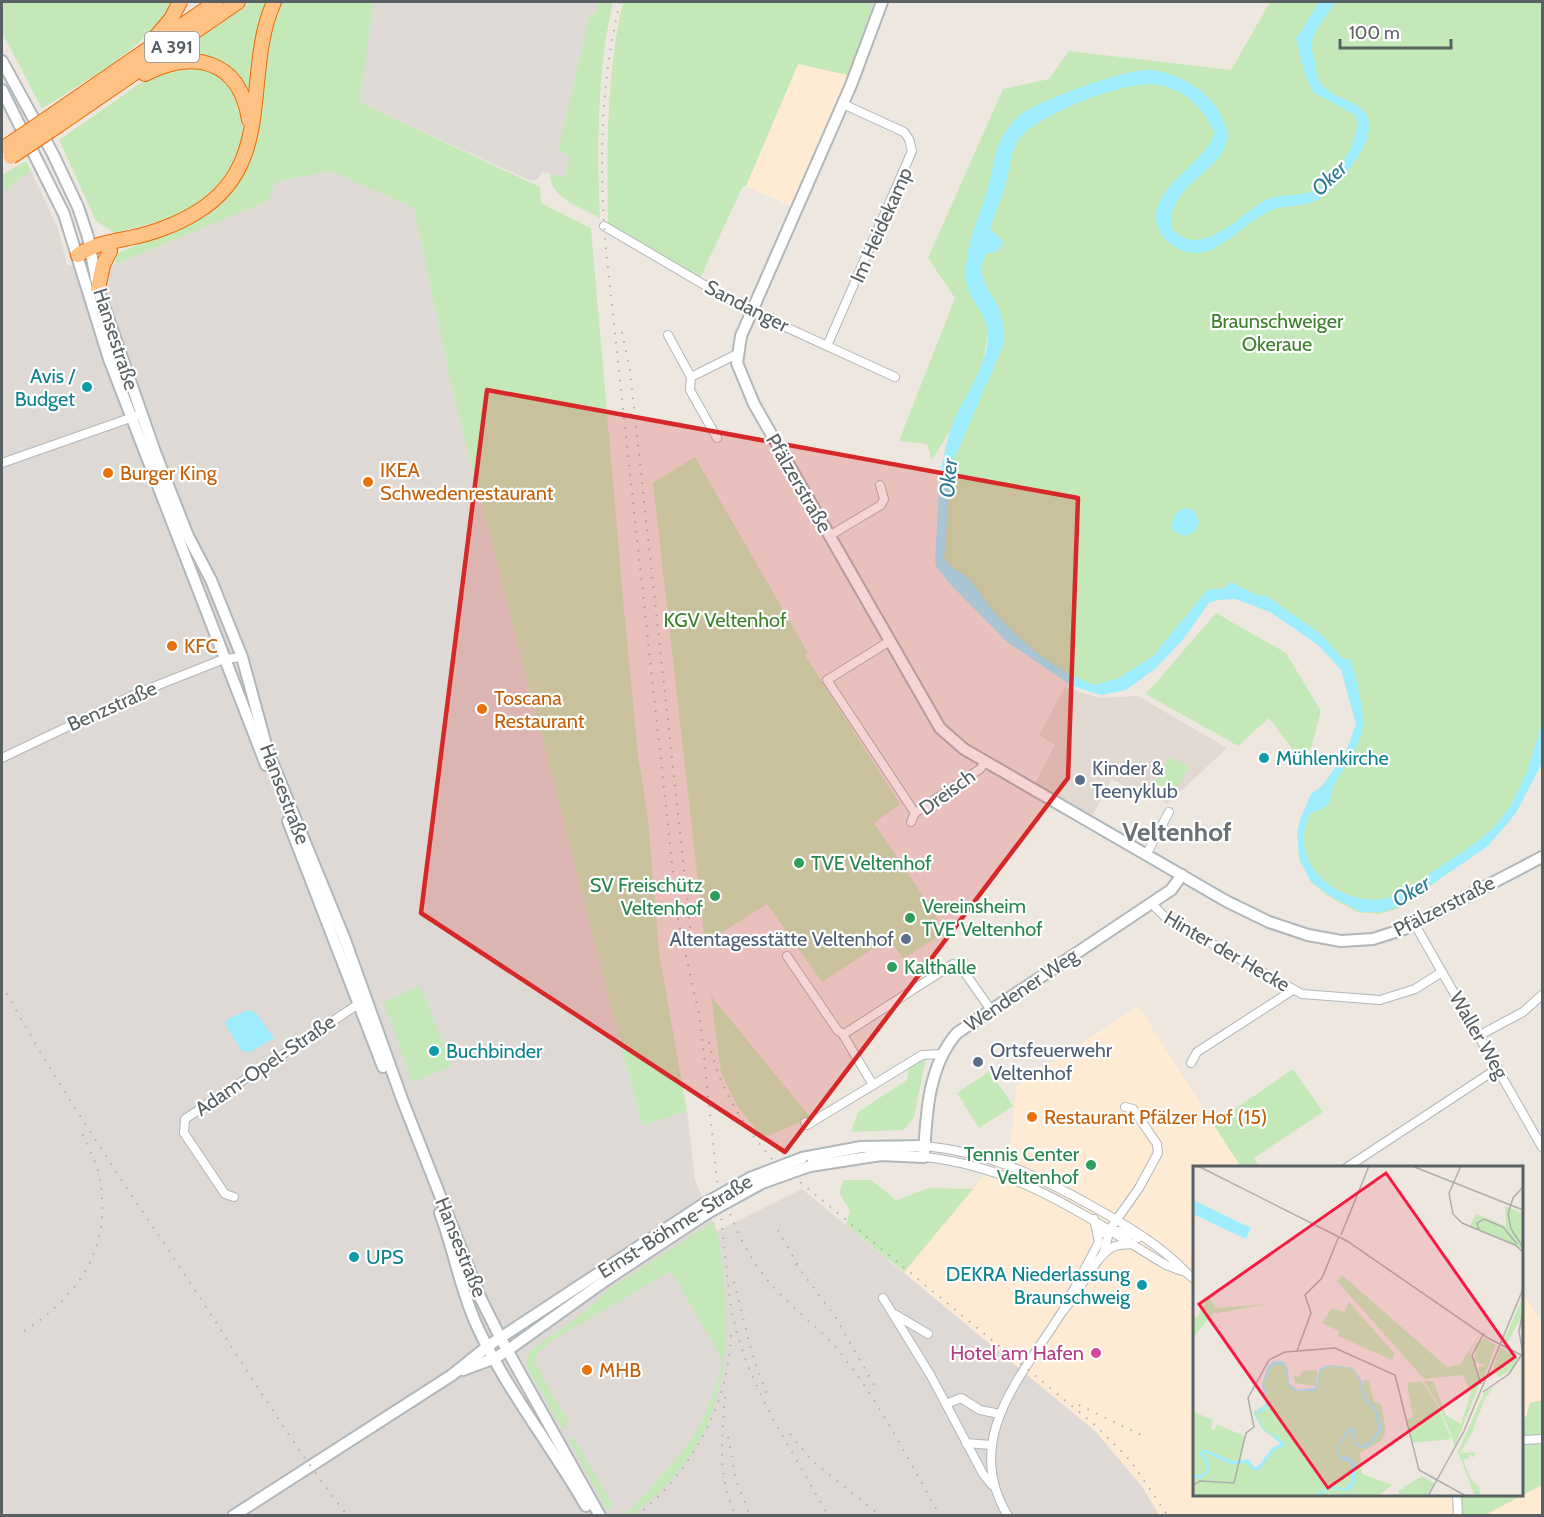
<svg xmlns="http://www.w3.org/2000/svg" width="1544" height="1517" viewBox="0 0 1544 1517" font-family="Cabin,sans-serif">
<rect width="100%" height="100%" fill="#eee7e0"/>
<g fill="#ffead3">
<path d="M798 64 848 75 790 206 746 186Z"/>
<path d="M1138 1006 1241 1167 1194 1168V1494H1522V1291L1542 1323V1515H1159L1143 1488 1096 1432 904 1272 1011 1143 1016 1086Z"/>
</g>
<g fill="#ded9d5">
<path d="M374 2H598L596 14 590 13 558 151 570 156 565 178 542 172 538 179 531 181 358 102Z"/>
<path d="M31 171 58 228 67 265 116 264 267 201 275 182 332 171 414 208 451 384 642 1126 687 1111 695 1180 717 1231 802 1189 1096 1432 1143 1488 1159 1515H2V193Z"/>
</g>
<path fill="#e0d8d1" d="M1065 687 1100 698 1138 696 1227 748 1167 804 1146 792 1143 797 1112 779 1093 815 1035 783 1055 745 1039 735Z"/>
<g fill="#c5e8b9">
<path d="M2 2H173C144 51 88 78 42 109L2 32Z"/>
<path d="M251 2H270L250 103 224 68 166 60Z"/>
<path d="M278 2H374L359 102 540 187 541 203 591 228 624 610 638 755 648 818 659 953 687 1111 642 1126 451 384 414 208 331 171 275 182 268 201 116 264 115 254 194 222 233 192 250 162 257 135 264 41Z"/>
<path d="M598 2H613C597 71 597 147 600 218 582 208 549 197 550 174L565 177 570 156 558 151 590 13 596 14Z"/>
<path d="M623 2H874L848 75 798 64 746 186H743L700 278 608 223C607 149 606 74 623 2Z"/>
<path d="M1270 2H1542V754L1533 780 1508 824 1404 907 1379 914 1357 912 1328 896 1311 882 1298 830 1347 755 1357 725 1344 670 1315 638 1276 613 1234 595 1210 598 1155 668 1096 688 1067 677 1019 644 944 566 941 554 945 461 991 355 988 326C988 372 956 422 932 460L927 444 899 441 955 298 928 258 1003 89 1049 79 1069 51 1231 70Z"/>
<path d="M197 66C206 69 218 72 225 79 229 83 232 90 234 95 256 134 234 178 201 202 177 219 143 225 115 233L96 221 59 140 152 75Z"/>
<path d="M26 161 31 171 2 193V175Z"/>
<path d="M695 457 808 653 805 655 900 804 874 823 936 915 940 935 903 959 889 938 822 982 767 904 705 943 653 483Z"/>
<path d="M1216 613 1286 653 1321 711 1311 748 1299 758 1269 718 1238 746 1146 694Z"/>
<path d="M1170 757 1189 767 1171 797 1152 786Z"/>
<path d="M420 985 452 1066 412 1082 384 1002Z"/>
<path d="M711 996 811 1118 763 1138 738 1107 721 1073Z"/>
<path d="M926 1058 914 1117 904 1130 851 1132 858 1112 907 1080 909 1067Z"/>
<path d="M1293 1069 1323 1112 1254 1158 1260 1167H1241L1213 1124Z"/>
<path d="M990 1071 1013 1106 979 1128 957 1093Z"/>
<path d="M844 1180H871L896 1200 929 1188 973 1189 904 1272 846 1225 850 1211 839 1192Z"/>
<path d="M713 1222C721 1241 722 1264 724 1285 732 1362 719 1436 660 1491 649 1500 638 1516 623 1515 634 1507 643 1496 652 1486 692 1444 711 1417 722 1360L671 1271 548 1343V1346L537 1352 535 1363 568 1422 563 1430 528 1368 526 1360 530 1351 582 1314 612 1287Z"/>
<path d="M1542 1400V1485L1485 1515H1458L1457 1495 1522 1494V1417H1526L1530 1403Z"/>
<path d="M568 1438H573L578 1444 612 1504 608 1512Z"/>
</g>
<g fill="#9eedff">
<path d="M1319 2H1336C1328 13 1316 27 1312 40 1310 47 1313 55 1315 62 1316 69 1317 78 1321 84 1335 103 1373 99 1369 131 1365 154 1332 197 1310 203 1297 207 1282 205 1270 211 1241 223 1209 271 1174 246 1167 242 1159 234 1157 225 1148 187 1204 166 1215 133 1203 108 1186 90 1158 85 1129 79 1033 115 1017 142 1009 155 1010 172 1005 186 1001 201 994 214 990 229L1003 241C1000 251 997 253 987 253 972 274 991 291 999 309 1004 322 1005 333 1003 346L951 466 944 557C949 569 960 570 968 578 978 589 985 601 994 612 1020 641 1058 674 1096 685L1119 678 1153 656 1208 589H1222L1231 582 1257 595 1267 596 1322 635 1342 658 1351 660C1355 676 1364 709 1363 725 1360 747 1345 766 1335 783 1325 800 1340 803 1311 813 1285 860 1335 905 1382 899 1397 897 1405 887 1418 882 1442 864 1471 849 1493 828 1518 804 1534 754 1542 721L1541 765 1516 813 1488 846 1402 905 1382 912H1362L1334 898 1311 882 1299 859 1297 832 1300 820 1311 794 1323 785 1345 754 1356 724 1341 670 1318 645 1270 612 1235 599 1217 600 1209 603 1181 642 1155 669 1126 690 1101 695 1072 686 1007 642 950 584 936 566 935 560C938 518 937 475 949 435 958 402 985 374 988 339 990 315 968 302 966 280 963 248 981 214 989 184 993 170 994 152 1001 140 1005 132 1013 121 1020 115 1037 101 1131 67 1152 70 1183 74 1218 96 1226 128 1237 168 1163 182 1172 229 1201 260 1238 216 1264 201 1277 193 1295 197 1310 192 1335 183 1355 147 1358 122L1355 115 1313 92 1304 71 1296 39Z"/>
<path d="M1183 508 1194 510 1199 522 1195 532 1184 536 1171 530 1174 515Z"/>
<path d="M248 1010 256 1013 274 1038 250 1052 242 1051 225 1024 228 1019Z"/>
</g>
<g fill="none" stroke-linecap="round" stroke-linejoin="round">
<g stroke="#b1b6b9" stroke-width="10">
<g id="street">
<path d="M604 226 742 307 895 377"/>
<path d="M668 335 691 377 737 354"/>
<path d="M827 346 912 151 909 139 904 132 843 104"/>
<path d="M691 377 690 390 717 438"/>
<path d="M2 463 136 416"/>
<path d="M829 536 881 505 884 499 880 485"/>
<path d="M890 641 827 680 915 813"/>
<path d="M2 758 138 693 224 659 242 657"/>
<path d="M911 822 915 813 980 769 985 762"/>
<path d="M1146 855 1169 812"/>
<path d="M1151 903 1165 917 1302 994 1380 1000 1415 989 1442 972"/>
<path d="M1414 923 1542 1147"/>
<path d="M787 956 838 1031 844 1034 953 964 960 966 991 1010"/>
<path d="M842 1033 873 1085 922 1055 943 1054"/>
<path d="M1480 1035 1523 1012 1542 995"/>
<path d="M1191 1063 1197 1052 1293 990"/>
<path d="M805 1122 807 1125 873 1085"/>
<path d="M925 1146C987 1152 1039 1176 1092 1206 1126 1225 1159 1244 1186 1272"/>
<path d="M924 1157C1017 1166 1088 1218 1166 1265L1182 1271"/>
<path d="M1346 1168 1498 1068"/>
<path d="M234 1197 225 1194 184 1133 185 1119 363 1001"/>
<path d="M1098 1235C1112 1228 1124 1230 1138 1238"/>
<path d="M1103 1255 1110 1229 1139 1188 1158 1153 1157 1144 1133 1109 1125 1107"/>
<path d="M1182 1269 1194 1279"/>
<path d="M883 1298 931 1376 983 1474 992 1485"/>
<path d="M1064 1308 1099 1242 1094 1219"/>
<path d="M896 1315 928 1334"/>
<path d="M946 1404 961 1398 980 1410 1000 1414"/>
<path d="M1522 1440 1542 1439"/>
<path d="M966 1443 991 1445"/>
<path d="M1457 1494 1458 1516"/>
<path d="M1008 1516C961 1439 1022 1376 1062 1312 1077 1297 1096 1254 1113 1247 1118 1244 1127 1245 1133 1244"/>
</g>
</g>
<g stroke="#b0b7ba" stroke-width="14">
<g id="secondary">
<path d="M882 2 851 85 741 336 737 363 754 404 940 728 964 749 1226 901 1269 922 1308 935 1341 941 1373 939 1404 929 1542 857"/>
<path d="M2 61 53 154 78 207 88 237 98 289 155 452 188 536 211 580 242 657 268 752 345 940 402 1099 480 1297 501 1339 600 1516"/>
<path d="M2 90 64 214 109 359 266 765"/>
<path d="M288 821 383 1067"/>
<path d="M802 1158 861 1147 925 1146"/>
<path d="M810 1166 881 1155 924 1157C926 1115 928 1066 957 1033L1171 890 1182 875"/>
<path d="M440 1213C454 1250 460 1289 477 1326 506 1389 551 1445 586 1506"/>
<path d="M463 1370 495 1358 508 1350 606 1280 706 1214"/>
<path d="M233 1516 452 1375 488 1346 702 1205"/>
</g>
</g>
<g stroke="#ed6800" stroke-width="16">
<g id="highway">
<path d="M154 39 171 19 180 2"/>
<path d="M145 74C194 49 240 60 249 120"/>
<path d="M55 113 216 2"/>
<path d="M59 125 238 2"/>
<path d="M78 255C94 244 110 242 129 238 151 234 178 224 197 212 277 164 242 73 274 2"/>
<path d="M98 289 103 265 110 251"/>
</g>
</g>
<use href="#street" stroke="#fff" stroke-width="8"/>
<use href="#secondary" stroke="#fff" stroke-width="10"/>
<use href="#highway" stroke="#ffc285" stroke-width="14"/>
<g stroke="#b0b1b2" stroke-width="2" stroke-dasharray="1.5 8" stroke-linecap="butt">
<path d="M620 2C600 84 599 166 606 250L678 919 700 1019 730 1301C743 1383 790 1444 828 1516"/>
<path d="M622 332 630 371 693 952"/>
<path d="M2 985C62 1095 135 1199 204 1304 251 1376 294 1448 348 1516"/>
<path d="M709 1042C718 1086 742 1124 771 1158L1095 1425 1130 1460 1168 1516"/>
<path d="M724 1196C736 1233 752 1266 780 1294 801 1315 824 1332 842 1355 881 1404 909 1461 940 1516"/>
<path d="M778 1230 801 1271"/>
<path d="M796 1264 836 1318 874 1385"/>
<path d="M734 1282 753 1357 767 1394"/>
<path d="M24 1331C82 1294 115 1243 98 1171 94 1157 86 1142 80 1128"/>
<path d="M725 1397C722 1437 717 1479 736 1516"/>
<path d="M1079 1405 1141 1435"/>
<path d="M790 1434 812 1461 881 1516"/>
<path d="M728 1437 736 1480 750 1516"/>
<path d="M636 1516C693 1471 731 1401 731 1328"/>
</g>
<g stroke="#b0b7ba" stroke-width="14" stroke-linecap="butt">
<g id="secondary-bridge">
<path d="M702 1205 750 1178 802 1158"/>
<path d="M706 1214 762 1183 810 1166"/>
</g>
</g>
<g stroke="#ed6800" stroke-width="16" stroke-linecap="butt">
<g id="highway-bridge">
<path d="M5 147 55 113"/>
<path d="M11 157 59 125"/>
</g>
</g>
<use href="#secondary-bridge" stroke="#fff" stroke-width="10"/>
<use href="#highway-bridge" stroke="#ffc285" stroke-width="14"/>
</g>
<path fill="#d62828" fill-opacity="0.2" stroke="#d62828" stroke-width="4.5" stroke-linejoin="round" d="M487 390 1078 498 1068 778 785 1152 421 913Z"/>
<g fill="#0f9aa8" stroke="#fff" stroke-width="2">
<circle cx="87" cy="387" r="6"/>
<circle cx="1264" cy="758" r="6"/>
<circle cx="434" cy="1051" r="6"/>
<circle cx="354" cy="1257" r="6"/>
<circle cx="1142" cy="1285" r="6"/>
</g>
<g fill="#e8710a" stroke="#fff" stroke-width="2">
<circle cx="108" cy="473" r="6"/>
<circle cx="368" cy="482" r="6"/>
<circle cx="172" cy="646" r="6"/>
<circle cx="482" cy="709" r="6"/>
<circle cx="1032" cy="1117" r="6"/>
<circle cx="587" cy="1370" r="6"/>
</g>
<g fill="#5c6f8a" stroke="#fff" stroke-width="2">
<circle cx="1080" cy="780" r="6"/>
<circle cx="906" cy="939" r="6"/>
<circle cx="978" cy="1062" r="6"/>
</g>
<g fill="#2e9e5b" stroke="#fff" stroke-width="2">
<circle cx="799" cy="863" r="6"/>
<circle cx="715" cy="896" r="6"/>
<circle cx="910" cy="918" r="6"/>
<circle cx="892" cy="967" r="6"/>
<circle cx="1091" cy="1165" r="6"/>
</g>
<circle fill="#d1479c" stroke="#fff" stroke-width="2" cx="1096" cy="1353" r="6"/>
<g text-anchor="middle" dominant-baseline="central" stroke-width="4.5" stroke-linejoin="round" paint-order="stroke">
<rect fill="#fff" stroke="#8b9092" stroke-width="1.5" x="145" y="32" width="54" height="30" rx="4.5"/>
<g font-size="18" font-weight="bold" fill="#596063">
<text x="172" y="47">A 391</text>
</g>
<g font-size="20" fill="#596063" stroke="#fff">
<text transform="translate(881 225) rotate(-66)">Im Heidekamp</text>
<text transform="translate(747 306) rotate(27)">Sandanger</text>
<text transform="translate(116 339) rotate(72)">Hansestraße</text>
<text transform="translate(799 483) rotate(60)">Pfälzerstraße</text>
<text transform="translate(112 706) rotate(-24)">Benzstraße</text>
<text transform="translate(947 792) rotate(-36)">Dreisch</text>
<text transform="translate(285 794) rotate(69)">Hansestraße</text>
<text transform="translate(1444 906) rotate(-27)">Pfälzerstraße</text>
<text transform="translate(1227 951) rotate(30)">Hinter der Hecke</text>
<text transform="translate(1021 990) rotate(-34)">Wendener Weg</text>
<text transform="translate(1479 1035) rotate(60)">Waller Weg</text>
<text transform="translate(265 1065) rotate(-34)">Adam-Opel-Straße</text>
<text transform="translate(675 1226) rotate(-32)">Ernst-Böhme-Straße</text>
<text transform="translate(461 1247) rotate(68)">Hansestraße</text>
</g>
<g font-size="20" fill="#3c812b" stroke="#fff">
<text x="1277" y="321">Braunschweiger<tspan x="1277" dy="23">Okeraue</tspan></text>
<text x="725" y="620">KGV Veltenhof</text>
</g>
<g font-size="20" fill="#0d838f" stroke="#fff" text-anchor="start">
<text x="75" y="376" text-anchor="end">Avis /<tspan x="75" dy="23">Budget</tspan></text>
<text x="1276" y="758">Mühlenkirche</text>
<text x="446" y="1051">Buchbinder</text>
<text x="366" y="1257">UPS</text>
<text x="1130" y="1274" text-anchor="end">DEKRA Niederlassung<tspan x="1130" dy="23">Braunschweig</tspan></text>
</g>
<g font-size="20" fill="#c56008" stroke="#fff" text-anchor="start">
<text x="380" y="470">IKEA<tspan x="380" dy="23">Schwedenrestaurant</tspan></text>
<text x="120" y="473">Burger King</text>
<text x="184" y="646">KFC</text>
<text x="494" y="698">Toscana<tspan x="494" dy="23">Restaurant</tspan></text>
<text x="1044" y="1117">Restaurant Pfälzer Hof (15)</text>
<text x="599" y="1370">MHB</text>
</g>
<g font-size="20" fill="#4e5e75" stroke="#fff" text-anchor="start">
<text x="1092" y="768">Kinder &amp;<tspan x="1092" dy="23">Teenyklub</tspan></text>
<text x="894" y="939" text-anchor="end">Altentagesstätte Veltenhof</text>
<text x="990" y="1050">Ortsfeuerwehr<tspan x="990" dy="23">Veltenhof</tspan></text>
</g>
<g font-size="20" fill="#27864d" stroke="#fff" text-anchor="start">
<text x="811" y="863">TVE Veltenhof</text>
<text x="703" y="885" text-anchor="end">SV Freischütz<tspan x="703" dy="23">Veltenhof</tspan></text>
<text x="922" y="906">Vereinsheim<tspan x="922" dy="23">TVE Veltenhof</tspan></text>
<text x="904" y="967">Kalthalle</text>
<text x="1079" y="1154" text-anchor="end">Tennis Center<tspan x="1079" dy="23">Veltenhof</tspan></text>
</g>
<g font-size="20" fill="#b23c85" stroke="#fff" text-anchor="end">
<text x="1084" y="1353">Hotel am Hafen</text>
</g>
<g font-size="21" font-style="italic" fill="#2b7995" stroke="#fff">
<text transform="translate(1329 178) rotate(-43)">Oker</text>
<text transform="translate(948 478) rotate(-85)">Oker</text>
<text transform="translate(1411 891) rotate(-30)">Oker</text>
</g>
<g font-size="26" font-weight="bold" fill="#6a7275" stroke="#fff">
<text x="1177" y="832">Veltenhof</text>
</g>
</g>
<g transform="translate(1193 1166)">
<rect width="330" height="330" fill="#eee7e0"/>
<path d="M312 40 330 47V87L324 80 276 61 283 48 313 60ZM149 109 254 201 267 198 286 170 277 187 288 214 262 280 246 239 231 215H240L253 249 268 258 278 226 270 209 231 213 144 115ZM15 130 23 142 76 138 19 148 0 172V150L4 152ZM330 131V179L327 154 314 177 310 176ZM156 136 202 188 199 194 145 170 146 165 129 157 139 142 152 146ZM291 172 303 179 289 217 285 201 293 200 281 195 283 178ZM307 181 325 192 318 204 306 211 300 202ZM88 195 94 201 96 218 108 225 124 221 125 208 135 199 160 202 171 223 170 214H176L181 236 188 238 193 265 188 275 167 287 169 308 199 319 185 330H0L1 246 20 254 18 263 22 264 24 258 51 270 48 296 55 295 62 302 75 293 80 282 90 279 70 264 60 246 73 238 69 219 75 200ZM124 204 123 220 102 217 100 209 107 211 109 205ZM229 215 245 240 258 273 220 277 213 254 220 251 214 217ZM302 220 292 232 279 267 267 287 282 286 281 292 277 288 276 292 270 294 278 313 286 321 287 330H282L265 286 291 227ZM229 310 242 318 233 330H207L205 325Z" fill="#c5e8b9"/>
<path d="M0 34 58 62 53 73 0 48ZM88 195 92 197 95 202 96 218 104 224 122 222 127 203 134 199 160 202 169 215 173 233 183 242 189 263 177 280 169 282 162 279 159 262 147 279V291H155L162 297V316L156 325 136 322 127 330 123 329 138 319 151 323 159 315V297L147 293 144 286 146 278 155 263 158 261 163 263V276L168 280 176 277 186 263 181 243 171 234 167 215 160 203 136 200 128 205 123 225H102L95 219 92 198 79 199 71 217 74 241 69 246 62 247 71 263 88 275 70 264 61 247 73 239 69 221 75 200 80 196Z" fill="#9eedff"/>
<path fill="none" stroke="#9eedff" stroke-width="3" d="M0 310 8 311 14 305V295L8 287 12 285 40 297 55 295 61 303 66 302 80 283 90 279 82 270"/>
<path fill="none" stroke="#aeadaa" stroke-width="1.5" d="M5 0 154 75 295 172 330 190M219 0 330 44M268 0 256 27 260 48 269 57 322 79 330 86M330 21 320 32 315 48 318 63 330 81M286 64 284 57 291 53 310 61 324 78M148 69 176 0M330 144 326 165 330 189M104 185 118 147 112 129 129 112 146 70M288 218 279 189 291 167M290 226 316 208 329 188M0 319 7 315 41 317 53 267 61 261 55 232 76 194 92 186 142 182 202 209 226 304 273 330M235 330 271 265 330 123"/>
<path fill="#f91a41" fill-opacity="0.15" stroke="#f91a41" stroke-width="3" d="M193 7 322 191 135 322 6 138Z"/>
<rect width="330" height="330" fill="none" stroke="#596063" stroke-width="3"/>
</g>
<rect width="1544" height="1517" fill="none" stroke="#596063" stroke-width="6"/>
<path d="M1340 39v9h111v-9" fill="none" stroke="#596063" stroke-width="3"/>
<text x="1349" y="39" font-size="18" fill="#596063" stroke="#ffffff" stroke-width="4.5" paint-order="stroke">100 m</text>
</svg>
